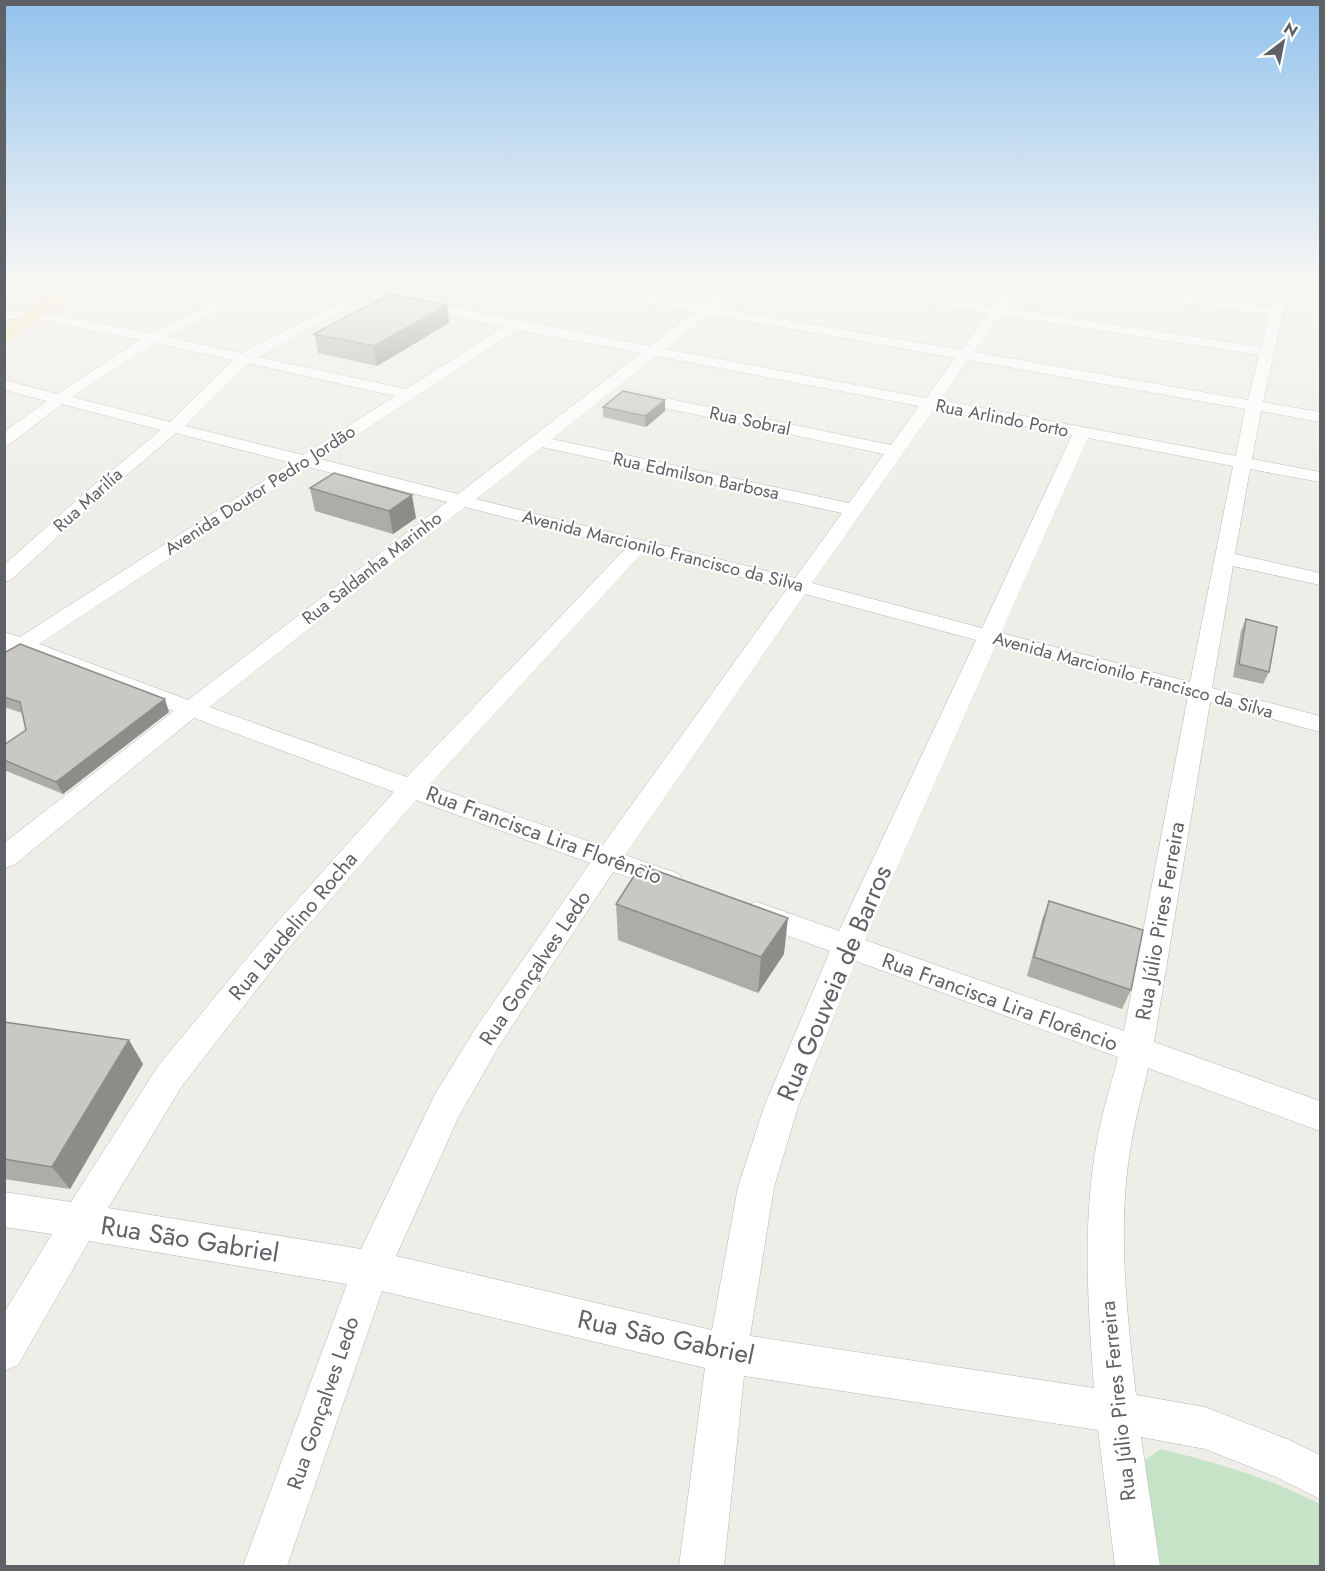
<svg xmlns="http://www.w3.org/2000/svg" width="1325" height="1571" viewBox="0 0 1325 1571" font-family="Jost,sans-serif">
<rect width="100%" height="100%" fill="#efede7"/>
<path fill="#c7e3c7" d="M1161 1449C1217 1463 1270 1478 1320 1504V1566H1158L1145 1460Z"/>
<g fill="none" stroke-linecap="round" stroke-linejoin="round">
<g stroke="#b4b6ba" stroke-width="1">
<g id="minor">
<path d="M4 281H58V282L52 286 4 285Z"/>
<path d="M104 281H123L54 309 49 310 42 306 44 303Z"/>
<path d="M263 281H280L167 337 242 353 381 281 387 285 378 292 650 346 694 312 541 285 535 281H564L703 305 734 281H748L717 308 961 350 988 313 807 285 801 281H833L993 306 1011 281H1024L1006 308 1261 347 1269 315 1051 285 1045 281H1081L1271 307 1278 281H1290L1263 402 1320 412V422L1261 411 1252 459 1320 472V482L1250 469 1235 554 1320 573V585L1233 566 1212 688 1320 716V732L1210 702 1154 1042 1320 1101V1131L1148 1068C1143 1092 1136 1116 1132 1139 1116 1223 1127 1312 1136 1395L1205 1407 1289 1440 1320 1455V1499L1276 1477 1205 1449 1141 1437 1160 1566H1115L1098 1430 744 1376 724 1566H679L705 1368 382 1291 287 1566H243L347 1284 89 1241 18 1365 4 1371V1313L52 1234 4 1227V1192L71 1202 158 1066 272 928 394 792 194 718 14 865 4 868V843L174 711 24 653 13 658 5 656 4 632 20 637 291 463 176 433 100 498 11 580 4 582V565L88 490 161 430 62 404 10 444 4 445V432L47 401 4 390V380L57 394 140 340 35 319H4V311H35L151 333ZM368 297 503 327 406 389 258 357ZM708 314 955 358 926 398 665 349ZM1000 315 1259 355 1248 400 974 352ZM517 330 641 353 458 494 320 459ZM155 343 233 360 170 422 72 397ZM656 356 919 406 891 445 631 391 623 396 631 401 884 454 849 503 552 439ZM968 360 1245 409 1236 456 940 400ZM247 363 395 396 303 455 185 426ZM934 409 1072 435 982 628 812 583ZM1088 438 1233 466 1190 682 1001 633ZM542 447 842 513 795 578 476 499ZM308 467 447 502 188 700 39 644ZM465 507 626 548 407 777 209 707ZM643 552 787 589 602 846 429 785ZM805 594 976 640 839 931 757 902 747 905 743 913 747 921 830 951 764 1107 738 1187 712 1330 396 1256 459 1116 499 1046 613 872 669 891 679 888 683 881 679 874 625 855ZM996 645 1188 696 1124 1031 865 940ZM416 800 590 863 477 1026 435 1094 361 1249 108 1208 182 1086 292 944ZM856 961 1118 1057C1111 1085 1102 1113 1097 1141 1082 1223 1088 1306 1094 1388L750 1336 774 1187 798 1107Z"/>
</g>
</g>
<g stroke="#e0c06e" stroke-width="1">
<path id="major" d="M77 281H96L10 338 4 339V326Z"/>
</g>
<use href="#minor" fill="#fff" fill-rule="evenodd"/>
<use href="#major" fill="#f5ebb5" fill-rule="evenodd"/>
</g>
<g fill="#aeaca8">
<path d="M447 305 449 323 377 366 318 353 314 334Z"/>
<path d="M603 407 665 411 646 427 603 417Z"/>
<path d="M310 488 416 518 393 534 315 511Z"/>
<path d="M1246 619 1269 672 1263 684 1233 677 1241 631Z"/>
<path d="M4 653 169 712 63 794 4 770V745L26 730 22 713 4 707Z"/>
<path d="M1049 901 1131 990 1122 1009 1027 976 1042 920Z"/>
<path d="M616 904 784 954 758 993 618 940Z"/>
<path d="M4 1022 143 1064 70 1189 4 1179Z"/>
</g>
<g fill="#8d8c88">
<path d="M447 305 449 323 377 366 374 346Z"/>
<path d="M665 400V411L646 427 645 416Z"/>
<path d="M412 495 416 518 393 534 389 511Z"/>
<path d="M165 699 169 712 63 794 56 782Z"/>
<path d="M788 918 784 954 758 993 761 957Z"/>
<path d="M129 1040 143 1064 70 1189 52 1167Z"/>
</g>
<g fill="#cac8c3" stroke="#8d8c88" stroke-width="1.5">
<path d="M390 294 447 305 374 346 314 334Z"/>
<path d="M623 391 665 400 645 416 603 407Z"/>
<path d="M334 473 412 495 389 511 310 488Z"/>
<path d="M1246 619 1277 627 1269 672 1239 664Z"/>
<path d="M20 644 165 699 56 782 4 760V745L26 730 20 702 4 697V653Z"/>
<path d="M641 865 788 918 761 957 616 904Z"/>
<path d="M1049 901 1143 930 1131 990 1034 957Z"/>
<path d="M4 1022 129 1040 52 1167 4 1159Z"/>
</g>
<linearGradient id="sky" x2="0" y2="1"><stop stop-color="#92c2ed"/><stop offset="0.56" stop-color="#f8f7f4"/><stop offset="1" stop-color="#f8f7f4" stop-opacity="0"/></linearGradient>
<rect width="1325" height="501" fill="url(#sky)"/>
<g text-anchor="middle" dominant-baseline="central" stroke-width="4.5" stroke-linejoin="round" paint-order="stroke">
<g font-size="18" fill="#5e6165" stroke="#fff">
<text transform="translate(1002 418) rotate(11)">Rua Arlindo Porto</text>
<text transform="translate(750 421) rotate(12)">Rua Sobral</text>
<text transform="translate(696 476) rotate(12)">Rua Edmilson Barbosa</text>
<text transform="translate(260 490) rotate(-33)">Avenida Doutor Pedro Jordão</text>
<text transform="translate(88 500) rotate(-42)">Rua Marilía</text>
<text transform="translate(663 551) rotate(14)">Avenida Marcionilo Francisco da Silva</text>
<text transform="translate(372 568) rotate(-38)">Rua Saldanha Marinho</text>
<text transform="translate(1133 675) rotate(15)">Avenida Marcionilo Francisco da Silva</text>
</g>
<g font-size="21" fill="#5e6165" stroke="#fff">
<text transform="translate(544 835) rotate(20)">Rua Francisca Lira Florêncio</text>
<text transform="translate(1160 921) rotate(-80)">Rua Júlio Pires Ferreira</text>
<text transform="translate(293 926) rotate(-50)">Rua Laudelino Rocha</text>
<text transform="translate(535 968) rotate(-56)">Rua Gonçalves Ledo</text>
<text transform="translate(1000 1002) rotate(20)">Rua Francisca Lira Florêncio</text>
<text transform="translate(1118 1401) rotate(-96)">Rua Júlio Pires Ferreira</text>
<text transform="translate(323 1403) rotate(-71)">Rua Gonçalves Ledo</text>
</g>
<g font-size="26" fill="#5e6165" stroke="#fff">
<text transform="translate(834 983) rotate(-67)">Rua Gouveia de Barros</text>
<text transform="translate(190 1239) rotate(9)">Rua São Gabriel</text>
<text transform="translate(666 1337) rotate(12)">Rua São Gabriel</text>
</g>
</g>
<rect width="1325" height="1571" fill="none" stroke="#5e6165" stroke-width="12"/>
<g transform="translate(1283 42) rotate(32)" stroke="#ffffff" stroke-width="4.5" paint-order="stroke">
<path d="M0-4.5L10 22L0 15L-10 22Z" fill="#5e6165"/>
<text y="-9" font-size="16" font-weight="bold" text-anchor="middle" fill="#5e6165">N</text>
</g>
</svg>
